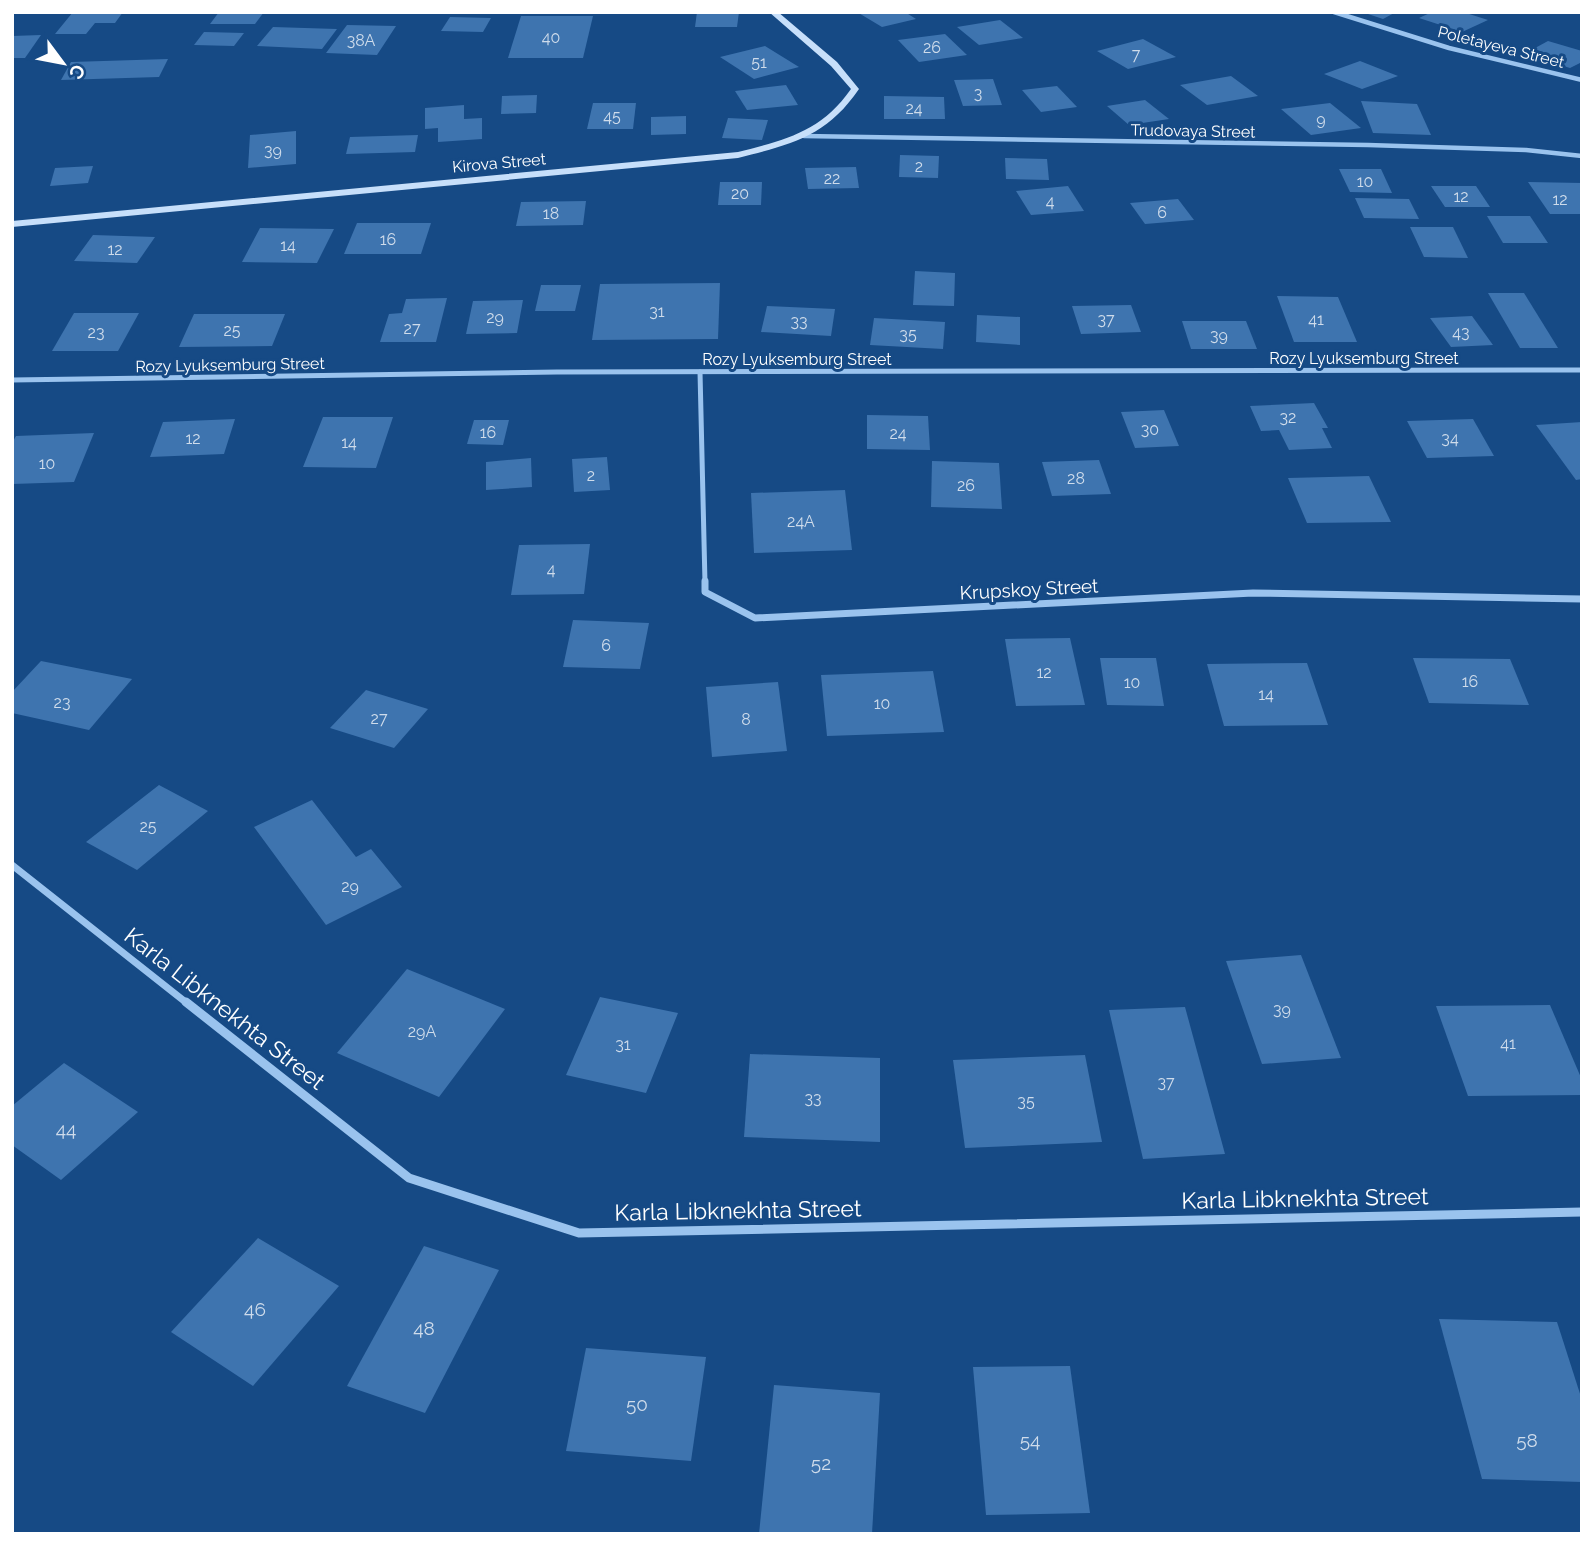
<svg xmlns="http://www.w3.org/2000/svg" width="1594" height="1546" viewBox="0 0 1594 1546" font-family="Raleway,sans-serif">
<rect width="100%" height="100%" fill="#164a85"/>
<g fill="#3e74af">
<path d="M73 12H123L115 23H95L86 34H55Z"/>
<path d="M219 12H264L255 24H210Z"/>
<path d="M697 12H739L737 27H695Z"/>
<path d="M857 12H905L916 19 882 27Z"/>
<path d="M1362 12H1396L1383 19Z"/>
<path d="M1432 12H1463L1488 20 1462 32 1419 18Z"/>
<path d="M521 16H593L583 58H508Z"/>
<path d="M450 17 491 18 483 32 441 31Z"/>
<path d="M1000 20 1023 38 979 45 957 27Z"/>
<path d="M347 25 396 26 377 55 326 53Z"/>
<path d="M273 27 337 29 322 49 257 46Z"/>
<path d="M204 32 244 33 234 46 194 45Z"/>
<path d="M945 34 967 55 919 62 898 40Z"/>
<path d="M41 35 25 58H12V36Z"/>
<path d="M1143 39 1176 57 1128 69 1097 51Z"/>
<path d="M1548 41 1582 51V62L1570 68 1524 54Z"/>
<path d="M765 46 799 67 754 79 720 57Z"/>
<path d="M168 59 159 77 61 80 71 62Z"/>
<path d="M1360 61 1398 76 1362 89 1324 74Z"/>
<path d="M1231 76 1258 96 1207 105 1180 85Z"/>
<path d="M993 79 1002 105 963 106 954 80Z"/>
<path d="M786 85 798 105 747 110 735 91Z"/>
<path d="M1057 86 1077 107 1041 112 1022 90Z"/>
<path d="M537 95 536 113 501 114 502 96Z"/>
<path d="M884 96 944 97 945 119H884Z"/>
<path d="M1145 100 1169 119 1129 125 1107 106Z"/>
<path d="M1361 101 1417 104 1431 135 1373 133Z"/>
<path d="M593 103H636L633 129H587Z"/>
<path d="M1330 103 1361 128 1311 135 1281 109Z"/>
<path d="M464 105V119L482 118V139L438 142V128L425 129V108Z"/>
<path d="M686 116V134L651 135V117Z"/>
<path d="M728 118 768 120 762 140 722 138Z"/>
<path d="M296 131V164L248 168 250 135Z"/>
<path d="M418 135 415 152 346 154 350 137Z"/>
<path d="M900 155 939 156 938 178 899 177Z"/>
<path d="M1005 158 1047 159 1049 180 1006 179Z"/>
<path d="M93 166 88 183 50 186 55 168Z"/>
<path d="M856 167 859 188 808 189 805 168Z"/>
<path d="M1339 169H1381L1392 193 1350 192Z"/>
<path d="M720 182H762L761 205H718Z"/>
<path d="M1528 182 1582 183V214H1550Z"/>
<path d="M1068 186 1084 211 1031 215 1016 191Z"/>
<path d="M1431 186H1476L1490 207H1445Z"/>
<path d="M1355 198 1409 199 1419 219 1364 218Z"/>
<path d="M1178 199 1194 220 1145 224 1130 203Z"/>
<path d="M586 201 583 225 516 226 521 202Z"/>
<path d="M1487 216H1530L1548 243H1503Z"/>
<path d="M357 223H431L421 254H344Z"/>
<path d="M1410 227H1453L1468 258 1424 257Z"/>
<path d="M260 228 334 229 317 263 242 262Z"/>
<path d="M93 235 155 237 137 263 74 261Z"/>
<path d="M915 271 955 273 954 306 913 305Z"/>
<path d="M720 283 718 339 592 340 600 284Z"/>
<path d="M541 285H581L575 311H535Z"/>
<path d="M1488 293H1524L1558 348H1520Z"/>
<path d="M1277 296 1338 297 1357 342H1294Z"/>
<path d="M447 298 436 342H380L389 314 402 313 406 299Z"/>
<path d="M523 300 517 333 466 334 473 301Z"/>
<path d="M1131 305 1141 332 1081 334 1072 306Z"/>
<path d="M767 306 835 309 831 336 761 332Z"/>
<path d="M74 313H139L118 351H52Z"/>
<path d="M194 314H285L272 346 179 347Z"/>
<path d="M977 315 1020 317V345L976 342Z"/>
<path d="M1472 316 1493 345 1451 347 1430 318Z"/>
<path d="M874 318 945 322 943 349 870 345Z"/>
<path d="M1182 321H1246L1257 349H1191Z"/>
<path d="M1314 403 1328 428H1322L1332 448 1289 450 1279 430 1261 431 1250 406Z"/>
<path d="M1164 410 1179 446 1135 448 1121 412Z"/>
<path d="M867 415 928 416 930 450 867 449Z"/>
<path d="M323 417H393L376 468 303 467Z"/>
<path d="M235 419 224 454 150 457 163 422Z"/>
<path d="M1473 419 1494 456 1427 458 1407 421Z"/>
<path d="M474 420H509L503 445 467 444Z"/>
<path d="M1582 422V479L1576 480 1536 425Z"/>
<path d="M94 433 74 482 12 484V443L16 436Z"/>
<path d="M607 457 610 490 574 492 572 459Z"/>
<path d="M531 458 532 487 486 490V462Z"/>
<path d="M1099 460 1111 494 1052 496 1042 462Z"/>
<path d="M932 461 999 463 1002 509 931 507Z"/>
<path d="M1369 476 1391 522 1307 523 1288 478Z"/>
<path d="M845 490 852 550 754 553 751 493Z"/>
<path d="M590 544 584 594 511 595 519 545Z"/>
<path d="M573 620 649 623 640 669 563 667Z"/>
<path d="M1070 638 1085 705 1016 706 1005 639Z"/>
<path d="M1100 658H1156L1164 706 1107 705Z"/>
<path d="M1413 658 1510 659 1529 705 1429 703Z"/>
<path d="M41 661 132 679 89 730 12 713V692Z"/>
<path d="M1307 663 1328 725 1224 726 1207 664Z"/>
<path d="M933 671 944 732 827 736 821 675Z"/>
<path d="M778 682 787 751 712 757 706 687Z"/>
<path d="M366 690 428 709 394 748 330 728Z"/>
<path d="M159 785 208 811 137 870 86 842Z"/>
<path d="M312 800 356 857 371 849 402 887 326 925 254 827Z"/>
<path d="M1301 955 1341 1058 1262 1064 1226 961Z"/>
<path d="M407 969 505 1009 439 1097 337 1053Z"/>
<path d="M600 997 678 1013 646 1093 566 1075Z"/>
<path d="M1550 1005 1582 1080V1095L1468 1096 1436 1006Z"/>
<path d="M1185 1007 1225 1154 1143 1159 1109 1010Z"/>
<path d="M750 1054 880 1058V1142L744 1137Z"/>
<path d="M1085 1055 1102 1142 965 1148 953 1060Z"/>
<path d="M64 1063 138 1112 61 1180 12 1145V1106Z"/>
<path d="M258 1238 339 1286 253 1386 171 1332Z"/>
<path d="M424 1246 499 1270 425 1413 347 1386Z"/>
<path d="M1439 1319 1557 1322 1582 1400V1482L1482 1479Z"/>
<path d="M586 1348 706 1357 691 1461 566 1451Z"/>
<path d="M1070 1366 1090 1513 986 1515 973 1367Z"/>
<path d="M774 1385 880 1393 872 1534H759Z"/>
</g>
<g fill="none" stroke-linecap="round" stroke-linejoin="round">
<g stroke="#9ac3ee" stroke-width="4.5">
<path d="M1334 12 1449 48 1582 80"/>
<path d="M804 136 1368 145 1526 150 1582 156"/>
</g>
<g stroke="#9ac3ee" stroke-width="5">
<path d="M700 372 705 583"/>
<path d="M12 380 557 372 1582 370"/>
</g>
<g stroke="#9ac3ee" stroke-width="7">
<path d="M705 581V592L755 618 1253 593 1582 599"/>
<path d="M12 865 188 1004"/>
</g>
<path stroke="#9ac3ee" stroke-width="9" d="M186 1002 409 1178 579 1233 1582 1212"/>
<path fill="#c7dffa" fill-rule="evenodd" d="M769 12H778L837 62 859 89C826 137 792 144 738 158L12 227V221L738 152C785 140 821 132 851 89L831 66Z"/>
</g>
<g text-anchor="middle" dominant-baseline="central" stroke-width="6" stroke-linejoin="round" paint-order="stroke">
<g font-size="16" fill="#cfdceb">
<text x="551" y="37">40</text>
<text x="361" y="40">38А</text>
<text x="932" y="47">26</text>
<text x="1136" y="54">7</text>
<text x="759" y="62">51</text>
<text x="978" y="93">3</text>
<text x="914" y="108">24</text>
<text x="612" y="116">45</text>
<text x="1321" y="119">9</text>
<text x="273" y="150">39</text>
<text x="919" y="166">2</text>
<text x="832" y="178">22</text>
<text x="1365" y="181">10</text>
<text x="740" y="193">20</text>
<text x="1461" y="196">12</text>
<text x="1560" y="199">12</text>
<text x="1050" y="201">4</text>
<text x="1162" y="212">6</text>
<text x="551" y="213">18</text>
<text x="388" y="239">16</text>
<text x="288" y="245">14</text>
<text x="115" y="249">12</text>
<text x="657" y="311">31</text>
<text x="495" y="317">29</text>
<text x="1106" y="319">37</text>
<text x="1316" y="319">41</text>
<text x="799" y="321">33</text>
<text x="412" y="328">27</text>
<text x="232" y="330">25</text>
<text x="96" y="332">23</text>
<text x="1461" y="332">43</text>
<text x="908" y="334">35</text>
<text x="1219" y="335">39</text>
<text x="1288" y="417">32</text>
<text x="1150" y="429">30</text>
<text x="488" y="432">16</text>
<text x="898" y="433">24</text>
<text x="193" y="438">12</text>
<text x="1450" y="438">34</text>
<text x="349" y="442">14</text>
<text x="47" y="463">10</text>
<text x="591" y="475">2</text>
<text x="1076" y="478">28</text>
<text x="966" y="485">26</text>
<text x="801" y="521">24А</text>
<text x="551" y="569">4</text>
<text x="606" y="645">6</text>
<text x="1044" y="672">12</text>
<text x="1470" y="681">16</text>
<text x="1132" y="682">10</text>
<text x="1266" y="694">14</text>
<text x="62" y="702">23</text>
<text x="882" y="703">10</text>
<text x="379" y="718">27</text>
<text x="746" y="719">8</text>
<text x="148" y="826">25</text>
<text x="350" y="886">29</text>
<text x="1282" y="1009">39</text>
<text x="422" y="1031">29А</text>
<text x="1508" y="1043">41</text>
<text x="623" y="1044">31</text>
<text x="1166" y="1082">37</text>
<text x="813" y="1098">33</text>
<text x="1026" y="1101">35</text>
</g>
<g font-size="16" fill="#fff" stroke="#164a85">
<text transform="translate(1501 47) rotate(14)">Poletayeva Street</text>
<text transform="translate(1193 131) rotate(1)">Trudovaya Street</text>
<text transform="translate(499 163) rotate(-5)">Kirova Street</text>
<text x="1364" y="358">Rozy Lyuksemburg Street</text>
<text x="797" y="359">Rozy Lyuksemburg Street</text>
<text transform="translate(230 365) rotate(-1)">Rozy Lyuksemburg Street</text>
</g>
<g font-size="19" fill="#fff" stroke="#164a85">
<text transform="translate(1029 589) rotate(-3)">Krupskoy Street</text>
</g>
<g font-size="19" fill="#cfdceb">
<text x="66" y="1129">44</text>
<text x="255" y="1309">46</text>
<text x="424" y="1328">48</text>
<text x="637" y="1404">50</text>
<text x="1030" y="1440">54</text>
<text x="1527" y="1440">58</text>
<text x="821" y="1463">52</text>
</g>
<g font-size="23" fill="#fff" stroke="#164a85">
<text transform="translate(225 1008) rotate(38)">Karla Libknekhta Street</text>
<text transform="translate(1305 1198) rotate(-1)">Karla Libknekhta Street</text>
<text transform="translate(738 1210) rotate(-1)">Karla Libknekhta Street</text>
</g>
</g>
<rect width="1594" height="1546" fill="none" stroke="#ffffff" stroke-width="28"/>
<g transform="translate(63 63) rotate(122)" stroke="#164a85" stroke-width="5" paint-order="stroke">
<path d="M0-5L12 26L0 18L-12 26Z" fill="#ffffff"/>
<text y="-10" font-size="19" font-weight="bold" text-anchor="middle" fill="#ffffff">С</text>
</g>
</svg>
